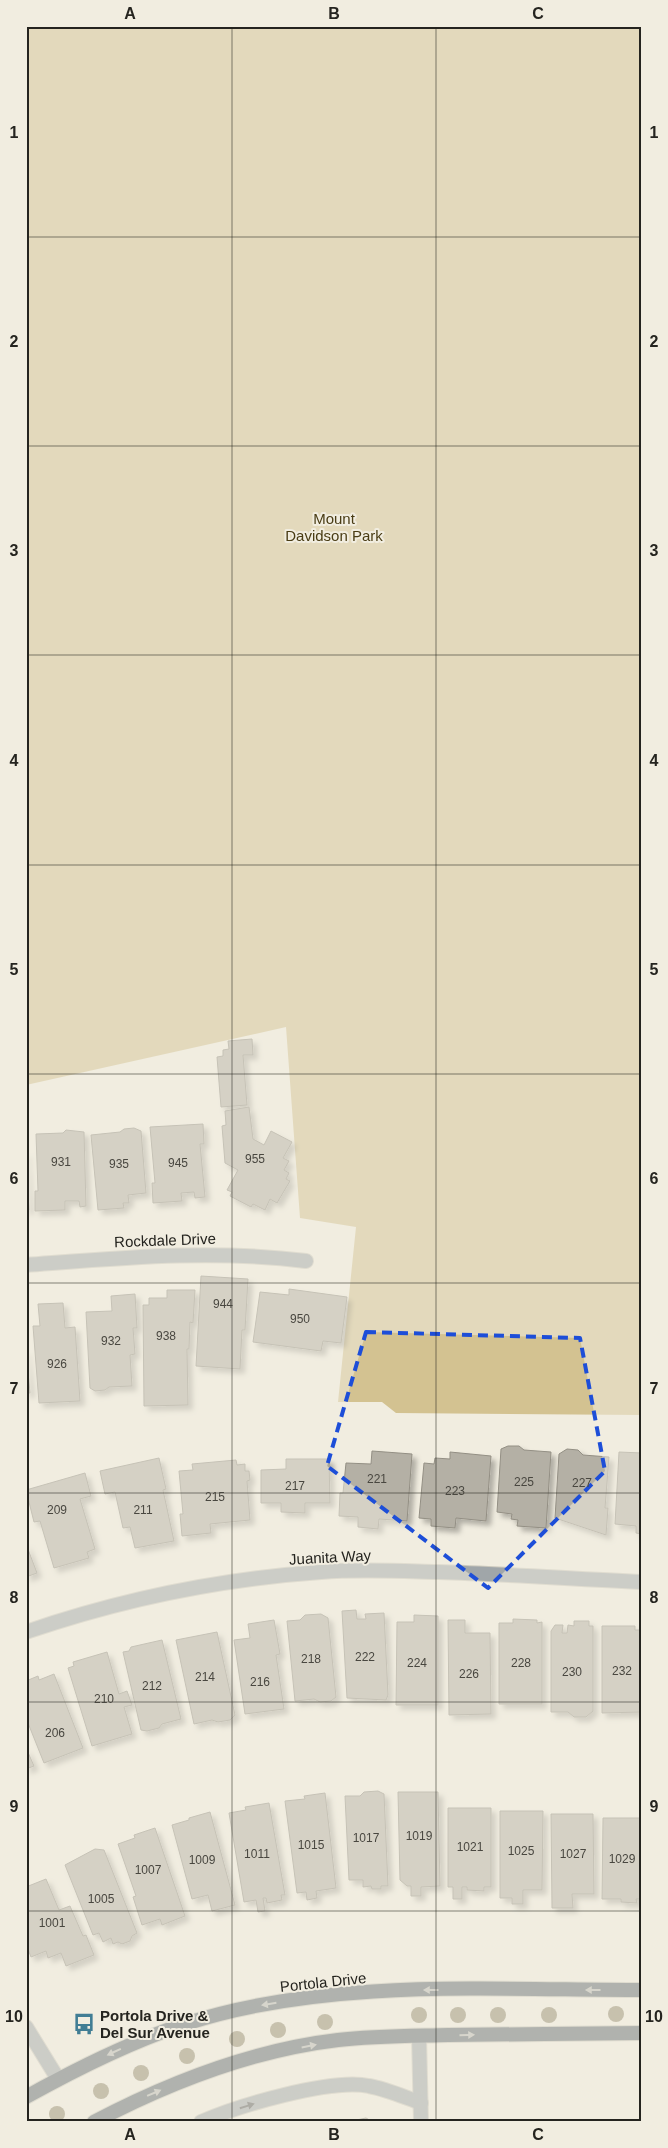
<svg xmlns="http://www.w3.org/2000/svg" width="668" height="2148" viewBox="0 0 668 2148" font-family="Arial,sans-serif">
<defs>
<filter id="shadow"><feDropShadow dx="4.5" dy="4.5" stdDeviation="2.5" flood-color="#0004"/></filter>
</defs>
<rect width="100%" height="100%" fill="#f1ede0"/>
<path fill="#d3c291" d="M26 26H642V1415L396 1413 382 1402H338L356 1227 300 1218 286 1027 26 1085Z"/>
<g fill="#b4b0a5" stroke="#938f84" filter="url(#shadow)">
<path d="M252 1039 253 1055H243L247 1105 221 1107 217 1057 223 1056V1050L229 1049 228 1041Z"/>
<path d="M249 1107 253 1139 264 1145 271 1131 292 1142 283 1158 289 1161 284 1170 289 1173 286 1179 290 1181 277 1203 270 1199 265 1210 253 1204 251 1207 230 1196 232 1192 227 1190 238 1170 225 1163 222 1126 226 1125 225 1111Z"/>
<path d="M203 1124 204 1144H200L205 1197 195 1198 194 1192 181 1193 182 1201 153 1203 152 1183H155L150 1127Z"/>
<path d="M134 1128 141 1131 146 1193 128 1195 129 1203H123L124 1208 98 1210 91 1135 120 1132 124 1129Z"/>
<path d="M66 1130 84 1132 86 1206 80 1207 79 1201H65V1210L35 1211V1191H38L36 1134 63 1133Z"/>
<path d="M26 1153 29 1210H26Z"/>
<path d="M201 1276 248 1279 245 1330H242L240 1369 196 1366Z"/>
<path d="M289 1289 347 1297 341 1343 323 1341 321 1351 253 1342 260 1292 289 1295Z"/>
<path d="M167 1290H195L193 1323 190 1322 189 1349H187L188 1405 144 1406 143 1305H149V1298H167Z"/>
<path d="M135 1294 137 1328H133L135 1354 130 1355 132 1386 109 1387 105 1390 95 1391 90 1388 86 1312 112 1311 111 1296Z"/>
<path d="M63 1303 65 1328 75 1327 80 1401 39 1403 33 1326H40L38 1304Z"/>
<path d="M26 1350 30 1393H26Z"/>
<path d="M508 1446H519L524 1450 551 1452 546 1528 517 1526 518 1520 511 1519 512 1514 497 1512 501 1449Z"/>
<path d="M567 1449 578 1450 583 1455 609 1457 605 1508H608L606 1535 555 1518 559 1454Z"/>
<path d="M372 1451 412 1454 407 1521 379 1519 378 1529 358 1527V1517L339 1516 340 1493H343L346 1463 371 1464Z"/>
<path d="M450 1452 491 1456 486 1521 456 1518 455 1528 431 1526V1519L419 1518 424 1463 434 1464 435 1458 450 1459Z"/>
<path d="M619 1452 642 1453V1534L636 1533V1526L615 1524Z"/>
<path d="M159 1458 166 1489 163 1490 174 1541 135 1548 130 1527 123 1528 115 1492 105 1494 100 1471Z"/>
<path d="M286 1459H329L330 1503H305V1513L281 1512V1503H261V1470L286 1469Z"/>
<path d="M236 1460 237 1465 245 1464V1471H249L250 1480 247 1481 250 1520 210 1524 211 1533 182 1536 180 1514H183L179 1471 193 1470 192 1464Z"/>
<path d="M85 1473 91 1496 80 1499 95 1549 87 1552 89 1558 54 1568 40 1521 34 1522 26 1490Z"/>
<path d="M26 1544 37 1573 26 1577Z"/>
<path d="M356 1610 357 1619H366L365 1614 384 1613 388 1695 386 1700 347 1698 342 1611Z"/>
<path d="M321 1614 328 1618 336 1697 331 1701 320 1702 314 1699 295 1701 287 1621 300 1620 305 1615Z"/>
<path d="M414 1615 438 1616V1705H396L397 1622H414Z"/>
<path d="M513 1619 537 1620V1623L542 1622V1704H499V1623H513Z"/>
<path d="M274 1620 280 1654 276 1655 284 1709 245 1714 234 1640 250 1638 248 1624Z"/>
<path d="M448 1620H465V1633H490L491 1714 449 1715Z"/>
<path d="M574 1621H589V1626H593V1711L586 1717H574L568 1712H551V1631L555 1625H563L562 1633H567L568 1625 574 1626Z"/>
<path d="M602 1626H635V1630H642V1712L602 1713Z"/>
<path d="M217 1632 235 1715 230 1720 218 1722 212 1720 194 1724 176 1640Z"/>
<path d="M162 1640 181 1719 162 1724 159 1728 147 1731 141 1730 123 1652 129 1651 131 1647Z"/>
<path d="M107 1652 119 1694 127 1691 132 1705 124 1707 132 1734 92 1746 68 1668 74 1666 73 1662Z"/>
<path d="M54 1674 83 1748 44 1763 26 1718V1681L38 1676 39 1680Z"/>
<path d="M26 1748 34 1766 26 1769Z"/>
<path d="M378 1791 384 1794 388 1886H381V1889H372L371 1886 363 1887V1880H349L345 1796H360L364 1792Z"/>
<path d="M398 1792H438L440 1886 421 1887V1896H411V1886H407L400 1880Z"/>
<path d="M325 1793 336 1888 316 1891 317 1898 307 1900 306 1892 297 1893 285 1801 305 1799 304 1796Z"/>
<path d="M269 1803 285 1895H281L282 1900 267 1903 266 1898H263L265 1911 258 1912 256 1900 244 1902 229 1813 246 1810 245 1807Z"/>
<path d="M448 1808H491V1887H484V1891L467 1890V1887H462V1899H453V1887H448Z"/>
<path d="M500 1811H543L542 1890H523V1904H512V1898H500Z"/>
<path d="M210 1812 235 1905 212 1911 208 1895 192 1899 172 1825 189 1820V1818Z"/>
<path d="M551 1814H593L594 1894H572L573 1908H552Z"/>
<path d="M603 1818H642V1899H636L637 1903 621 1902V1899H602Z"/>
<path d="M155 1828 185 1916 162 1925 160 1919 142 1925 133 1897 136 1896 118 1844 135 1838 134 1835Z"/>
<path d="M95 1849 104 1850 137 1933 132 1936 130 1941 122 1944 118 1942 113 1944 111 1938 103 1942 99 1933 93 1935 65 1865Z"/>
<path d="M46 1879 59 1910 70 1906 83 1936 86 1935 94 1955 66 1966 61 1953 48 1958 46 1951 31 1957 26 1944V1887Z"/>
<path d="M366 2118 373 2122H347Z"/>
</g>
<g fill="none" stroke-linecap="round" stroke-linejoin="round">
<g stroke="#ccc9bd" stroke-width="16">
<g id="minor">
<path d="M26 1265C120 1258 212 1249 306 1261"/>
<path d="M26 1632C122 1599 220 1579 321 1572 360 1569 399 1571 438 1572 506 1574 574 1579 642 1582"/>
<path d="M26 2027 58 2079"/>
<path d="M419 2036 421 2122"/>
<path d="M201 2122C237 2106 331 2078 369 2086 386 2089 404 2097 421 2103"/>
</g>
</g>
<g stroke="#ccc9bd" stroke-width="16">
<g id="primary">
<path d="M26 2097C78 2068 132 2041 188 2023 328 1978 496 1990 642 1990"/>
<path d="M94 2122C170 2082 253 2050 338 2040 374 2036 412 2036 448 2035 513 2034 577 2034 642 2033"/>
</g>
</g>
<use href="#minor" stroke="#a0a6a9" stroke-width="14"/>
<use href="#primary" stroke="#626c71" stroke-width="14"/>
</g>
<g fill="#958c70">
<circle cx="616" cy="2014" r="8"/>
<circle cx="419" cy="2015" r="8"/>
<circle cx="458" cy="2015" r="8"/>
<circle cx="498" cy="2015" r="8"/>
<circle cx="549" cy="2015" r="8"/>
<circle cx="325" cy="2022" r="8"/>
<circle cx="278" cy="2030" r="8"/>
<circle cx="237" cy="2039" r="8"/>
<circle cx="187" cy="2056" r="8"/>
<circle cx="141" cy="2073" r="8"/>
<circle cx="101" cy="2091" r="8"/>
<circle cx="57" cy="2114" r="8"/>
</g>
<defs><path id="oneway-solid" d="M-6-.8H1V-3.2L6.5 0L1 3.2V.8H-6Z" transform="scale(1.25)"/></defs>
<g fill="#b8b9b4">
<use href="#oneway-solid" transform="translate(431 1990) rotate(-180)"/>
<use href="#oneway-solid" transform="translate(593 1990) rotate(-180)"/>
<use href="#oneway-solid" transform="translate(269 2004) rotate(171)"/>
<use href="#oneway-solid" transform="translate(467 2035) rotate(-1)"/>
<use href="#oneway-solid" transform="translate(309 2046) rotate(-11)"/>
<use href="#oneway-solid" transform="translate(114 2052) rotate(155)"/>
<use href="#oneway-solid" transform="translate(154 2093) rotate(-23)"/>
</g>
<use fill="#5c5e5d" href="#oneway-solid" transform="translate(247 2106) rotate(-17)"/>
<path d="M0 0H668V2148H0ZM366 1332 580 1338 605 1471 488 1588 327 1466Z" fill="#f1ede0" fill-opacity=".55" fill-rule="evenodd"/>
<path fill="none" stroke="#1d4ed8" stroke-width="4" stroke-dasharray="10 6" stroke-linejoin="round" d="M366 1332 580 1338 605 1471 488 1588 327 1466Z"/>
<path fill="none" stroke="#25241f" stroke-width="1" stroke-opacity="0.55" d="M232 26V2122M436 26V2122M26 237H642M26 446H642M26 655H642M26 865H642M26 1074H642M26 1283H642M26 1493H642M26 1702H642M26 1911H642"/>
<defs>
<g id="bus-bare" transform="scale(1.725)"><path d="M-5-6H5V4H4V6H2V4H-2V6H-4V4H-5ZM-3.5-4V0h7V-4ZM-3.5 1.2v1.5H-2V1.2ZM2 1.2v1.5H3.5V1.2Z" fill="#417d94" stroke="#f1ede0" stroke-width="2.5" paint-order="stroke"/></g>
</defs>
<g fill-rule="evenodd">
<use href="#bus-bare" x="84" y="2024"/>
</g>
<g text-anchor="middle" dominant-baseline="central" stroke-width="4" stroke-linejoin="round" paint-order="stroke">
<g font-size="12" fill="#494740">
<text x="255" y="1159">955</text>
<text x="61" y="1162">931</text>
<text x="178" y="1163">945</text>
<text x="119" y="1164">935</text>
<text x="223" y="1304">944</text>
<text x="300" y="1319">950</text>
<text x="166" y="1336">938</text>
<text x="111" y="1341">932</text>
<text x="57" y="1364">926</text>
<text x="377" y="1479">221</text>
<text x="524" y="1482">225</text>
<text x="582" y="1483">227</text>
<text x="295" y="1486">217</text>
<text x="455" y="1491">223</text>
<text x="215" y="1497">215</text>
<text x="57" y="1510">209</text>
<text x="143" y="1510">211</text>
<text x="365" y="1657">222</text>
<text x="311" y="1659">218</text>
<text x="417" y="1663">224</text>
<text x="521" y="1663">228</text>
<text x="622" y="1671">232</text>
<text x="572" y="1672">230</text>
<text x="469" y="1674">226</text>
<text x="205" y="1677">214</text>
<text x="260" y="1682">216</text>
<text x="152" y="1686">212</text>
<text x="104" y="1699">210</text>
<text x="55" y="1733">206</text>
<text x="419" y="1836">1019</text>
<text x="366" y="1838">1017</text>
<text x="311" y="1845">1015</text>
<text x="470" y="1847">1021</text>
<text x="521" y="1851">1025</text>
<text x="257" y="1854">1011</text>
<text x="573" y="1854">1027</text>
<text x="622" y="1859">1029</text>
<text x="202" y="1860">1009</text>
<text x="148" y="1870">1007</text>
<text x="101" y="1899">1005</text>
<text x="52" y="1923">1001</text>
</g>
<g font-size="15" fill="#493c14" stroke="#f1ede0">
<text x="334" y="518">Mount<tspan x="334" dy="17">Davidson Park</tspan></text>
</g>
<g font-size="15" fill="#25241f" stroke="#f1ede0">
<text transform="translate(165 1240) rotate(-2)">Rockdale Drive</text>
<text transform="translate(330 1557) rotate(-3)">Juanita Way</text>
<text transform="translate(323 1982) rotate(-6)">Portola Drive</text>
</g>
<g font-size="15" font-weight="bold" fill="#25241f" stroke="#f1ede0" text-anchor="start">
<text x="100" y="2015">Portola Drive &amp;<tspan x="100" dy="17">Del Sur Avenue</tspan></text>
</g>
</g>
<rect width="668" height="2148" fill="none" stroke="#f1ede0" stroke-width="55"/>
<rect x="28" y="28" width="612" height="2092" fill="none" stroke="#25241f" stroke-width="2"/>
<g font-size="16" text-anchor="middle" font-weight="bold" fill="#25241f">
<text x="130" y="19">A</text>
<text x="334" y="19">B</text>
<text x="538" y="19">C</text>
<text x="14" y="138">1</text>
<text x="654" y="138">1</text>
<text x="14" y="347">2</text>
<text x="654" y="347">2</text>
<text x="14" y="556">3</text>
<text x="654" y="556">3</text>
<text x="14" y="766">4</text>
<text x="654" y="766">4</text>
<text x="14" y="975">5</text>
<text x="654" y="975">5</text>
<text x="14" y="1184">6</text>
<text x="654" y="1184">6</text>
<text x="14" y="1394">7</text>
<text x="654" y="1394">7</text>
<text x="14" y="1603">8</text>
<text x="654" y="1603">8</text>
<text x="14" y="1812">9</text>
<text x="654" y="1812">9</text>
<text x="14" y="2022">10</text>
<text x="654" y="2022">10</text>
<text x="130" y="2140">A</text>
<text x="334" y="2140">B</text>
<text x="538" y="2140">C</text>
</g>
</svg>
